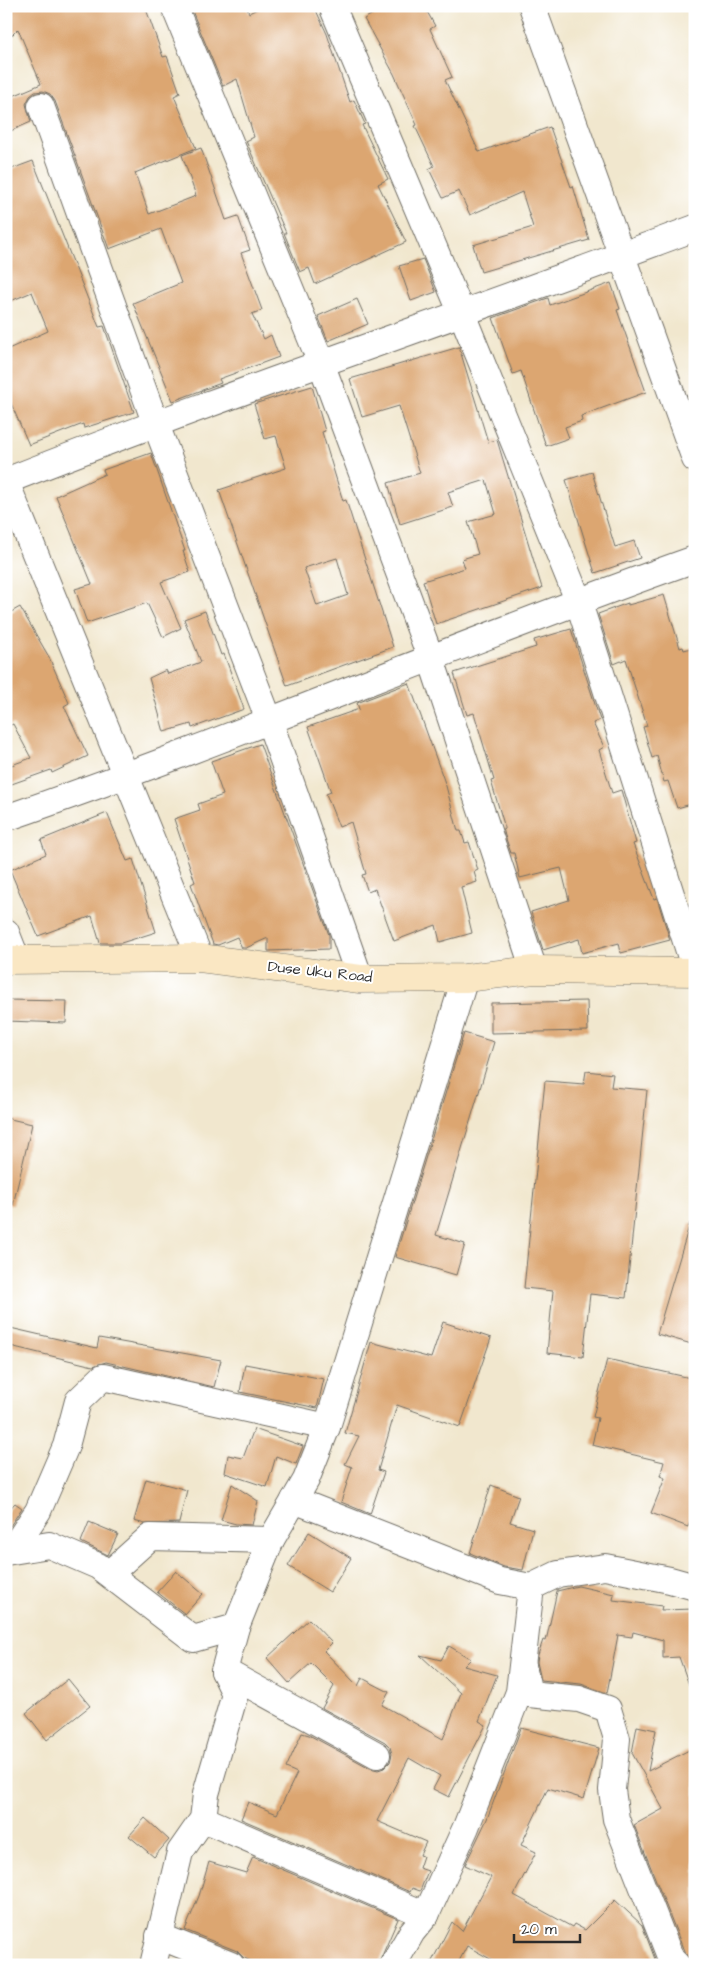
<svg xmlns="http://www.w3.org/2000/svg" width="701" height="1971" viewBox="0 0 701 1971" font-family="'Architects Daughter',sans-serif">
<rect width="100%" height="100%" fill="#fff"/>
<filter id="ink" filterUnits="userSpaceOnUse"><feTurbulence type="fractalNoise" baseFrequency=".02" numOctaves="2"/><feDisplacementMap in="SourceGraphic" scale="10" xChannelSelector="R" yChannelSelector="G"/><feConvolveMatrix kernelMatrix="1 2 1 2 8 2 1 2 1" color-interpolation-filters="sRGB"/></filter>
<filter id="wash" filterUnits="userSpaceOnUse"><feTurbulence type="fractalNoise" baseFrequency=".0096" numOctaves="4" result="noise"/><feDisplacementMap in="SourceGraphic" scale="20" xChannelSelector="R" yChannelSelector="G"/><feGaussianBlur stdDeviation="1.12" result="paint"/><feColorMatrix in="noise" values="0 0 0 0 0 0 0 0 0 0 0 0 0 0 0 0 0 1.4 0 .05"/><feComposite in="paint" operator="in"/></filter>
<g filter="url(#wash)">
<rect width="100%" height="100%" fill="#f1e7ce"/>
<g id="blocks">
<g fill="#dca671" fill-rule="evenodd">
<path d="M6 6H145L163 57 167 56 180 93 174 96 196 148 135 173 149 214 196 196 182 155 201 148 226 220 238 216 250 250 241 253 262 310 252 314 264 339 271 335 279 357 219 379 221 383 173 401 133 303 181 283 161 229 109 249 55 101 50 94 43 91 35 92 30 96 26 104 31 122 6 133V99L41 84 18 29 6 41Z"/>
<path d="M190 6H246L249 13 263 6H314L327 34 350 102 354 100 365 124 362 125 388 179 378 184 406 242 315 284 309 268 300 272 284 233H286L246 141 254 137 237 79 223 86Z"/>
<path d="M386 6H424L435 26 430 29 452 77 445 80 479 152 550 127 571 187 573 186 589 240 481 272 473 245 533 227 522 192 470 215 459 191 443 198 429 169 434 166 415 126 417 125 394 74 364 19Z"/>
<path d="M33 161 99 327 104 326 134 412 84 428 83 424 29 445 6 392V350L48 331 32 292 6 303V171Z"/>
<path d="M423 259 436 292 411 301 399 266Z"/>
<path d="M611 283 620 309 617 310 646 392 581 416 582 421 565 427 569 438 546 446 521 371 513 374 493 318 548 298 550 305Z"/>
<path d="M357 299 368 324 328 341 318 316Z"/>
<path d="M459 347 488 442 497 440 542 588 436 624 423 581 465 568 462 559 478 554 468 522 496 514 486 480 448 492 453 507 400 524 388 483 420 473 399 406 362 417 350 379Z"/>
<path d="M312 386 325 431 322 432 343 501 346 500 393 647 287 686 219 490 286 468 276 436 265 439 254 404ZM337 558 348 595 317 606 304 568Z"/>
<path d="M151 453 185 551H183L190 572 161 582 181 628 163 637 147 603 87 623 75 589 92 584 56 496 105 474 103 470Z"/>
<path d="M592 472 615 547 634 541 640 558 595 573 566 480Z"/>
<path d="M664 595 680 648 683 647 684 650 695 647V803L677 808 668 781 664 782 657 756 652 758 643 727 647 726 626 659 614 664 598 614 628 603V605Z"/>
<path d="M20 607 49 657 69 703 64 706 88 756 52 773 51 770 6 786V767L31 758 13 724 6 727V615Z"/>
<path d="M205 611 221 655 224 654 244 709 192 728 191 724 164 732 149 678 166 670 168 674 201 662 184 619Z"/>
<path d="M571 629 600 720 593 723 604 747 599 750 612 793 621 790 636 843 633 844 654 899 657 898 670 940 621 953 619 943 582 953 579 939 543 950 531 912 569 900 561 868 520 878 514 853H511L505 836 503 828H505L491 781 494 780 474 713 467 715 454 673 536 647 534 640Z"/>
<path d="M409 683 446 786 458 831H461L465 843 469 842 478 870 474 872 477 882 461 887 472 933 440 942 436 925 394 941 375 889 368 892 362 875 366 874 351 822 339 827 326 794 331 792 308 727 359 709 357 703Z"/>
<path d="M260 744 329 935V949L268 951V938L246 948H242L237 937 218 945 213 944 191 884 195 882 174 819 200 810 198 804 223 795 211 761Z"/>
<path d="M107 813 127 861 133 859 156 932 121 943H100L92 916 38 936 10 870 46 854 41 840Z"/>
<path d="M6 1000 67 1001 66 1023 6 1021Z"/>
<path d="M587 1001 588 1031 491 1033V1003Z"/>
<path d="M464 1033 494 1042 436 1235 465 1244 456 1275 395 1257Z"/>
<path d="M586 1071 613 1074 611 1087 647 1090 626 1298 590 1294 583 1357 547 1353 553 1291 524 1288 545 1081 584 1084Z"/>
<path d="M6 1118 32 1124 13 1205H6Z"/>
<path d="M690 1223 695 1224V1345L657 1334Z"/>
<path d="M443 1322 491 1338 460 1427 397 1405 378 1470 384 1472 370 1514 341 1502 352 1467 345 1464 359 1436 345 1433 371 1342 431 1358Z"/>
<path d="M6 1327 97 1348 99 1338 221 1360 214 1387 106 1362 93 1366 6 1345Z"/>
<path d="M607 1359 695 1379V1510L688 1527 651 1513 665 1478 660 1476 664 1462 592 1445 598 1418 593 1417Z"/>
<path d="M245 1364 324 1379 317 1408 240 1392Z"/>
<path d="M254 1429 303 1446 296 1464 276 1456 267 1487 225 1473 228 1455 243 1458Z"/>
<path d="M146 1479 187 1490 179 1523 145 1524 134 1521Z"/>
<path d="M232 1484 258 1501 252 1525 236 1524 221 1520Z"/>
<path d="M491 1485 519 1496 510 1522 533 1529 523 1570 504 1567 470 1553Z"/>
<path d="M15 1503 22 1508 6 1532V1513Z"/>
<path d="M89 1522 118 1534 108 1555 81 1542Z"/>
<path d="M309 1532 351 1558 330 1592 288 1566Z"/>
<path d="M176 1571 203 1594 185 1614 157 1592Z"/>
<path d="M578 1586 614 1594 613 1600 662 1606 661 1610 695 1609V1693H692L679 1657 663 1658V1640L633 1632 632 1637 618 1635 607 1693 581 1684 541 1680 537 1662 538 1655 543 1640 546 1641 557 1591Z"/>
<path d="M309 1619 332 1643 324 1651 358 1686 362 1678 389 1692 382 1705 443 1739 461 1693 420 1655 441 1660 449 1646 471 1659 464 1666 497 1675 479 1721 486 1725 449 1797 433 1789 440 1776 409 1758 377 1821 426 1842 420 1855 423 1856 419 1868 428 1871 420 1891 412 1888 410 1892 241 1819 248 1802 277 1814 297 1773 286 1768 302 1733 309 1735 370 1768 378 1770 384 1768 390 1762 392 1754 390 1747 385 1742 322 1708 334 1686 311 1663 289 1683 267 1658Z"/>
<path d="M68 1679 90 1706 47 1740 26 1713Z"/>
<path d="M637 1726 656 1730 648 1771 695 1747V1965H692L684 1951 634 1825 663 1809 632 1753Z"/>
<path d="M521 1728 599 1748 584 1799 548 1788 521 1845 536 1852 514 1895 572 1927 574 1924 585 1930 615 1900 642 1925 655 1959 649 1965H501L467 1946 457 1965H430L452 1922 462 1931 491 1877 465 1865 487 1819Z"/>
<path d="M145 1818 169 1840 154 1857 129 1836Z"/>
<path d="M253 1857 398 1919 378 1965H260L244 1958 237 1951 185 1930 199 1896 209 1862 246 1873Z"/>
</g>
</g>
</g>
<g filter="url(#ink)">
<use href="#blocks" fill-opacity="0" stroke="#706d64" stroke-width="1"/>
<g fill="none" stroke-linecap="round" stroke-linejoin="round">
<g stroke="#706d64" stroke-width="28">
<g id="street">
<path d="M174 6 321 363 431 659 534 970"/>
<path d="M332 6 462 314 578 600 695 970"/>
<path d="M532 6 695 459"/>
<path d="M41 106 155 422 269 720 360 979"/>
<path d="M6 481C234 391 466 314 695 228"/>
<path d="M6 482 200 958"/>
<path d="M6 818C238 738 463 641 695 559"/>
<path d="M6 932 17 960"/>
<path d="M294 1500 500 1581 531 1587 558 1574 605 1567 670 1580 695 1587"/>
<path d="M12 1550 38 1511 66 1446 78 1401 103 1377 327 1427"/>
<path d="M6 1552 49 1545 98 1566 193 1639 236 1627"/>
<path d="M110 1573 150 1537 271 1540"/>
<path d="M523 1666 529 1694 579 1699 608 1709 617 1739 612 1790 616 1819 671 1959 677 1965"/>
<path d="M224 1671 377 1755"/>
<path d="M203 1819 426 1915"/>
<path d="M159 1936 231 1965"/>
<path d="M153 1965 180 1852 203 1819 206 1794 235 1694 224 1671 236 1627 271 1540 306 1480 327 1427 465 978"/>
<path d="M393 1965 412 1932 426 1915 466 1827 519 1692 531 1587"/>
</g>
</g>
<g stroke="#706d64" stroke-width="29">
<path id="secondary" d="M6 960 200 958 360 979 465 978 534 970 695 972"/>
</g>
<use href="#street" stroke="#fff" stroke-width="26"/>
<use href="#secondary" stroke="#fae7c3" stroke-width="28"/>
</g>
</g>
<g text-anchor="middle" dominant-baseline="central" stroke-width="4" stroke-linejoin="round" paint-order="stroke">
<g font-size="15" fill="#2b2b2b" stroke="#fff">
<text transform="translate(320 972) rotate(6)">Duse Uku Road</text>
</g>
</g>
<rect width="701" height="1971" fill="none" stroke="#fff" stroke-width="25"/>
<path d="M514 1934v8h66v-8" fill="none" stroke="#2b2b2b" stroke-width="2.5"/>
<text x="521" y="1934" font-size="15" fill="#2b2b2b" stroke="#ffffff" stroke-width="4" paint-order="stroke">20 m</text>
</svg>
